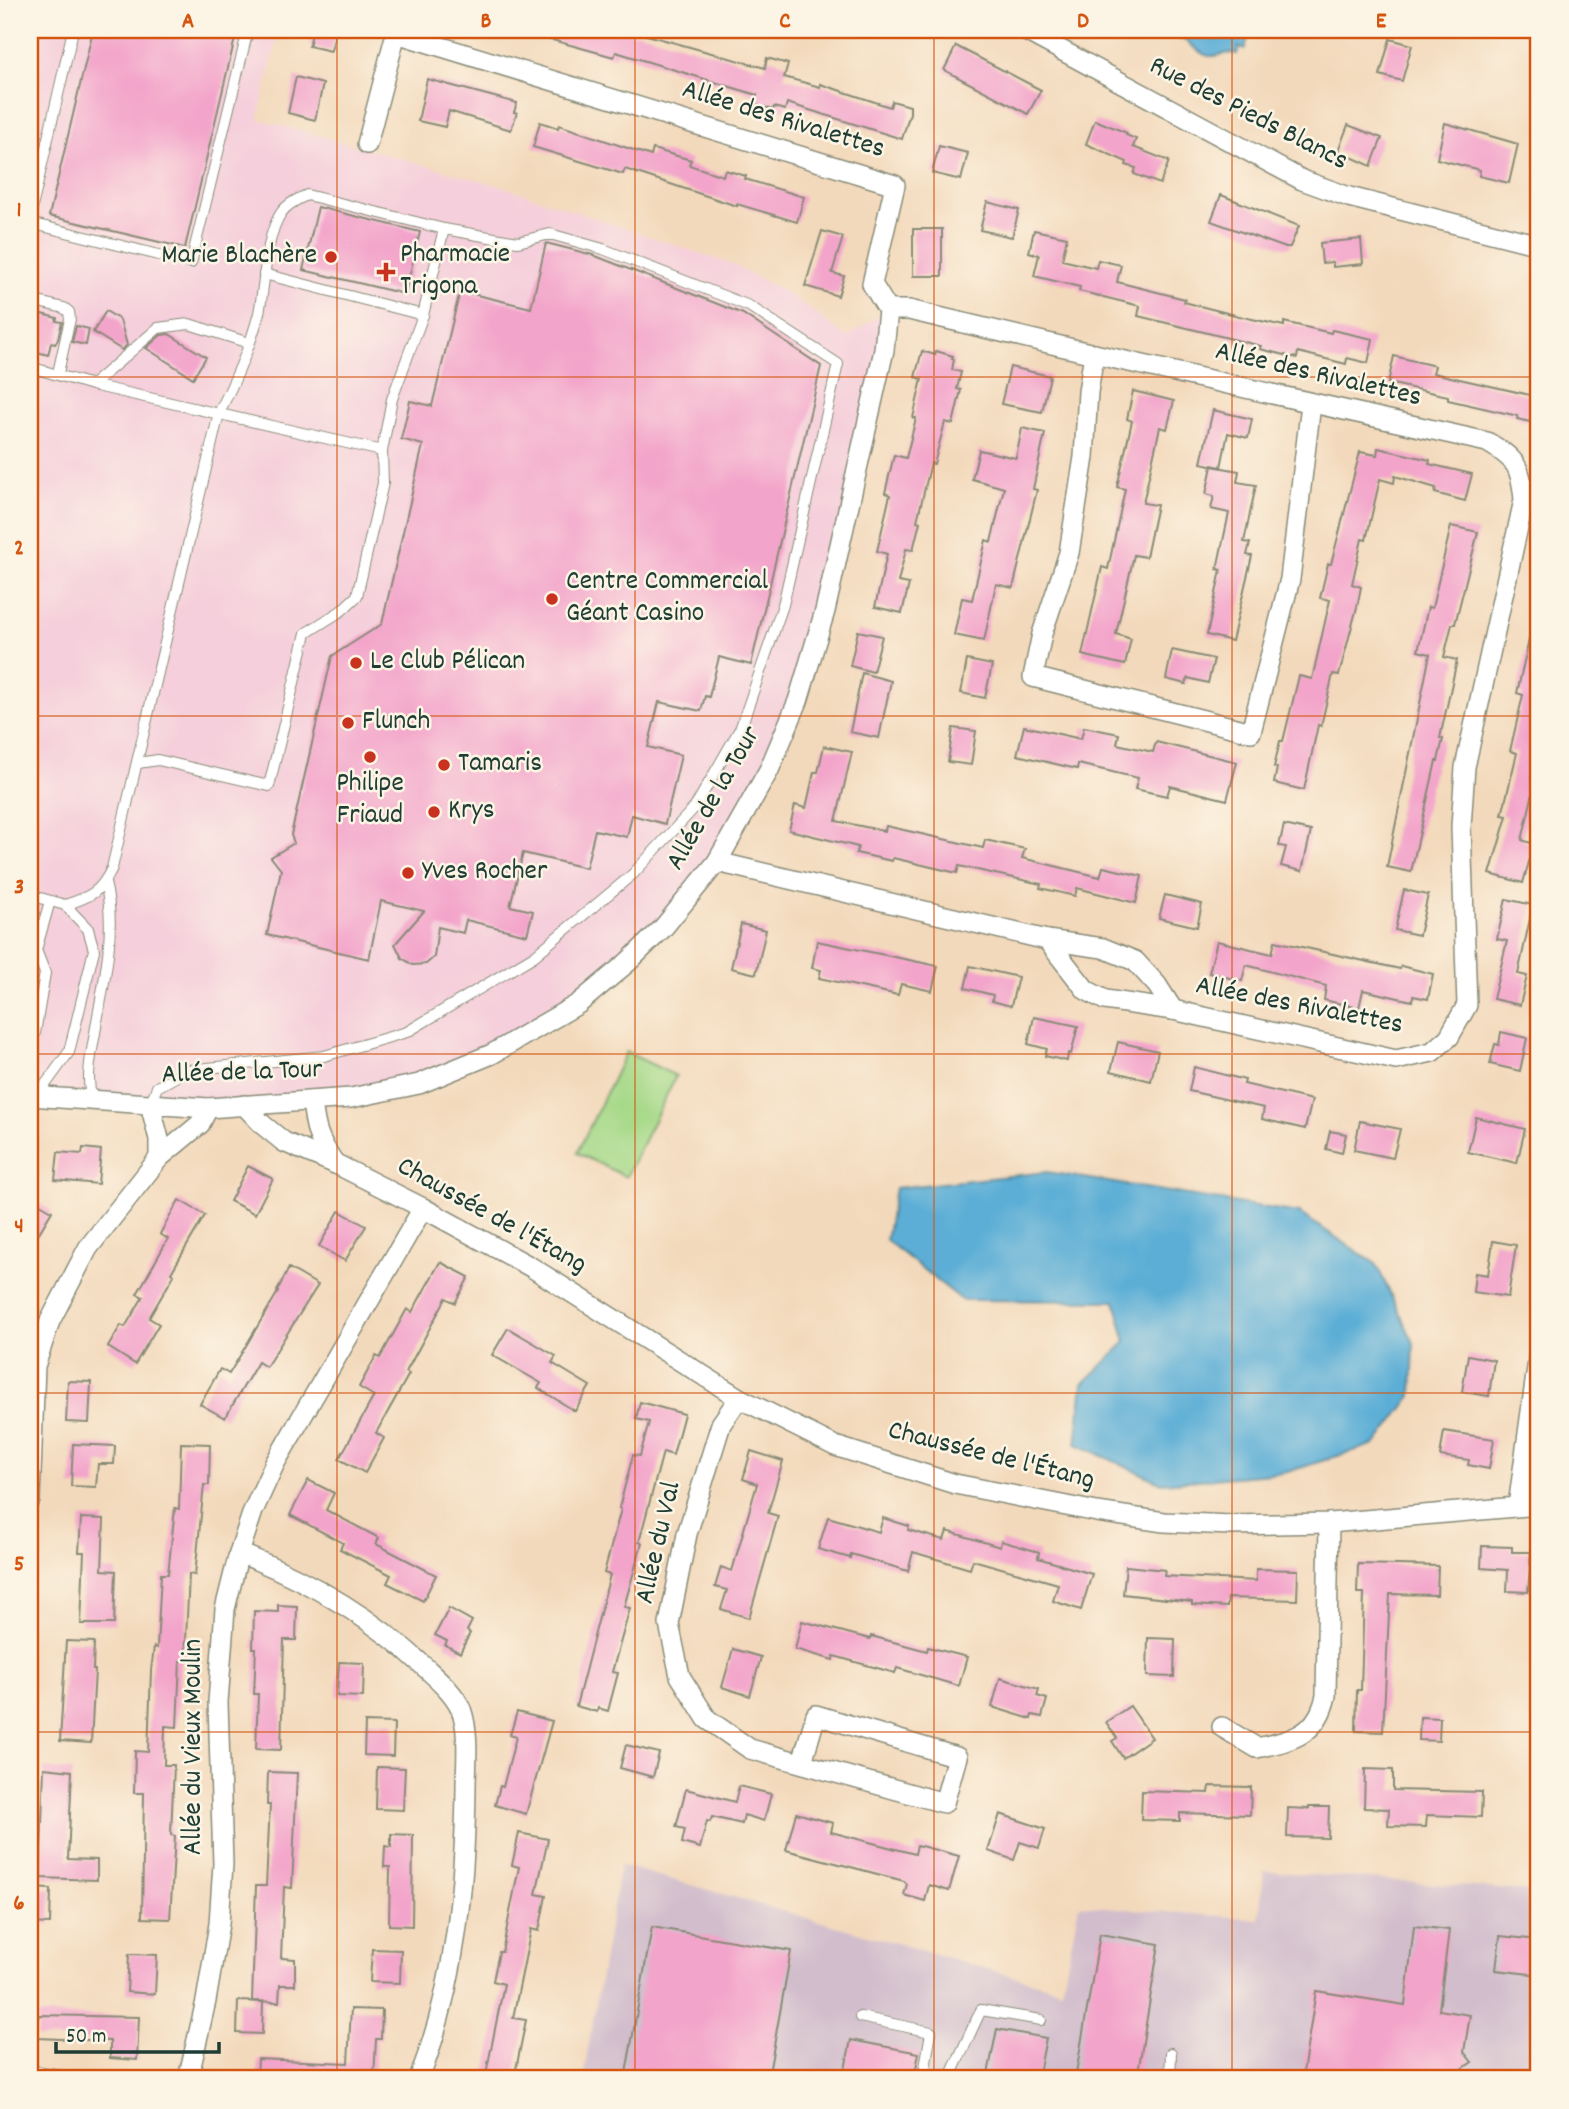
<svg xmlns="http://www.w3.org/2000/svg" width="1569" height="2109" viewBox="0 0 1569 2109" font-family="Dekko,sans-serif">
<rect width="100%" height="100%" fill="#fcf5e5"/>
<filter id="ink" filterUnits="userSpaceOnUse"><feTurbulence type="fractalNoise" baseFrequency=".0143" numOctaves="2"/><feDisplacementMap in="SourceGraphic" scale="14" xChannelSelector="R" yChannelSelector="G"/><feConvolveMatrix kernelMatrix="1 2 1 2 8 2 1 2 1" color-interpolation-filters="sRGB"/></filter>
<filter id="wash" filterUnits="userSpaceOnUse"><feTurbulence type="fractalNoise" baseFrequency=".00686" numOctaves="4" result="noise"/><feDisplacementMap in="SourceGraphic" scale="28" xChannelSelector="R" yChannelSelector="G"/><feGaussianBlur stdDeviation="1.57" result="paint"/><feColorMatrix in="noise" values="0 0 0 0 0 0 0 0 0 0 0 0 0 0 0 0 0 1.4 0 .05"/><feComposite in="paint" operator="in"/></filter>
<g filter="url(#wash)">
<rect width="100%" height="100%" fill="#f3d9bb"/>
<path fill="#f5cfdb" d="M30 30H279L258 119 504 187 733 265 787 293 847 337 888 310 798 701 717 862 578 1004 419 1084 208 1108 30 1096Z"/>
<path fill="#d1bdcc" d="M620 1865 1062 1990 1079 1905 1259 1919 1264 1871 1539 1892V2079H583Z"/>
<path fill="#a6d988" stroke="#628b5e" stroke-width="2" d="M626 1052 676 1076 626 1177 577 1153Z"/>
<g fill="#5baed6" stroke="#3d7685" stroke-width="2">
<path d="M1175 30H1250L1245 49 1239 47 1237 54C1228 51 1219 57 1209 56 1196 53 1191 41 1179 38L1181 32Z"/>
<path d="M1047 1172 1299 1213 1376 1264 1414 1343 1412 1396 1376 1444 1284 1473 1162 1483 1076 1444 1083 1384 1126 1342 1115 1301 962 1300 886 1240 895 1188Z"/>
</g>
<g id="blocks">
<g fill="#f3a4ca">
<path d="M93 30H237L185 248 49 216Z"/>
<path d="M313 30H336L331 51 309 46Z"/>
<path d="M534 30H620L635 34 636 32 765 68 767 58 788 64 784 77 820 87V84L890 107 892 101 910 106V113L902 139 787 103 785 110 774 107 773 110 754 104 757 95 616 52 614 57 534 35Z"/>
<path d="M1390 39 1412 45 1402 81 1380 75Z"/>
<path d="M956 46 1041 90 1028 114 944 70Z"/>
<path d="M296 77 323 84 315 120 288 113Z"/>
<path d="M427 79 517 103 514 112 517 113 511 130 449 111 445 127 418 121Z"/>
<path d="M1095 120 1127 133 1126 135 1136 139 1133 147 1169 161 1160 184 1134 174 1136 168 1126 165 1127 162 1086 144Z"/>
<path d="M540 122 558 128 559 125 651 156 653 149 691 160 689 165 723 176 725 170 746 176 745 179 804 197 797 222 737 204V206L625 169 623 174 533 147Z"/>
<path d="M1445 123 1518 144 1509 183 1479 176 1480 170 1437 159Z"/>
<path d="M1348 125 1382 138 1371 166 1338 151Z"/>
<path d="M939 146 968 153 961 180 932 173Z"/>
<path d="M1221 195 1299 226 1290 247H1283L1211 221Z"/>
<path d="M987 202 1019 210 1012 237 980 230Z"/>
<path d="M318 207 420 232 405 294 303 270Z"/>
<rect x="913" y="229" width="29" height="47"/>
<path d="M1034 230 1067 237 1062 260 1096 268 1098 260 1121 265 1117 282 1185 299 1184 302 1243 317 1284 326V322L1331 333 1332 330 1373 339 1368 363 1347 358 1346 364 1298 352 1297 358 1260 349 1261 346 1138 316 1140 306 1079 291 1080 287 1034 276 1039 255 1029 252Z"/>
<path d="M822 231 843 237 832 273 844 276 838 296 805 286Z"/>
<path d="M1361 239 1363 264 1333 267V262L1322 263 1320 243Z"/>
<path d="M546 243 593 255 743 314 821 366 751 665 719 657 709 697 705 696 701 711 659 702 648 747 681 755 665 824 632 815 627 837 595 830 586 868 523 853 510 906 533 911 527 935 466 920 463 933 438 927 434 957 426 964 413 965 402 958 395 944 424 911 381 901 369 959 267 935 281 870 271 857 294 843 291 835 332 656 382 624 423 445 401 439 410 401 432 406 460 291 531 308Z"/>
<path d="M30 311 57 318 56 321 62 322 58 339 55 344 51 343 48 355 30 350Z"/>
<path d="M106 311 120 320 127 345 122 350 93 332Z"/>
<path d="M76 326 89 329 86 345 72 342Z"/>
<path d="M169 334 206 357 193 378 146 348 161 335Z"/>
<path d="M922 351 935 355 936 351 953 356 952 359H954L952 370 961 372 957 389 961 390 953 424 945 422 934 464 931 463 917 521 920 522 913 550 906 549 898 582 909 584 902 613 875 607 887 554 877 551 890 495 885 493 894 455 906 458 916 418H913L922 379 915 377Z"/>
<path d="M1394 356 1435 366 1433 373 1539 397V424L1517 419 1518 416 1448 400V396L1388 383Z"/>
<path d="M1010 367 1050 376 1042 412 1001 404Z"/>
<path d="M1133 391 1174 401 1167 429 1160 427 1143 503 1157 505 1146 557 1134 555 1116 634 1131 639 1125 665 1082 655 1102 567 1108 569 1125 489 1117 487 1132 421 1127 419Z"/>
<path d="M1213 410 1252 419 1248 438 1228 433 1221 467 1201 463Z"/>
<path d="M1022 428 1045 433 1033 489 1037 490 1013 588 996 584 984 641 954 635 962 598 972 600 986 540 991 542 1004 488 972 479 979 450 1016 458Z"/>
<path d="M1378 448 1430 460 1429 464 1472 474 1465 501 1435 493 1436 488 1395 476 1394 483 1380 479 1366 540 1362 539 1352 584 1361 587 1357 607 1339 675 1333 674 1321 726 1318 725 1304 790 1274 783 1277 768 1274 767 1280 741H1283L1299 676 1312 679 1330 600 1320 598 1328 564H1331L1360 452 1377 455Z"/>
<path d="M1212 466 1239 471 1237 482 1256 485 1244 542 1250 543 1247 555 1252 556 1232 641 1207 635 1221 570 1217 569 1229 513 1211 509 1214 496 1206 494Z"/>
<path d="M1451 526 1478 532 1455 624H1452L1444 657 1457 660 1440 738 1443 739 1438 761H1436L1411 872 1387 867 1430 654 1418 651 1428 607 1432 608Z"/>
<path d="M1532 626 1539 627V742L1531 779 1536 780 1522 840 1534 844 1523 883 1490 874 1507 816 1502 815 1517 753 1510 751 1523 695 1517 693Z"/>
<path d="M858 631 882 636 873 672 850 666Z"/>
<path d="M1172 650 1214 659 1208 683 1188 678 1186 684 1166 679Z"/>
<path d="M967 660 992 665 985 698 961 693Z"/>
<path d="M862 673 891 681 879 738 850 732Z"/>
<path d="M1024 726 1081 739 1084 727 1119 734 1117 744 1153 752 1156 742 1237 762 1227 800 1170 786 1167 796 1135 789 1138 778 1078 764 1077 769 1017 755Z"/>
<path d="M953 728 976 731 971 765 948 762Z"/>
<path d="M824 746 852 752 836 821 885 831 886 826 983 848 985 840 1025 849 1022 858 1100 877 1103 867 1142 876 1136 903 1077 888 1075 896 1040 888 1041 884 959 866 957 873 893 858 892 861 856 853 858 847 789 830 795 805 806 808 814 772H818Z"/>
<path d="M1284 825 1311 831 1302 871 1281 866 1286 847 1279 846Z"/>
<path d="M1404 890 1428 895 1419 935 1395 930Z"/>
<path d="M1165 895 1202 904 1197 927 1159 918Z"/>
<path d="M1506 899 1533 905 1518 974 1527 976 1520 1005 1493 999 1507 941 1497 939Z"/>
<path d="M741 924 766 930 756 974 731 968Z"/>
<path d="M817 941 938 966 932 991 901 984 898 995 819 978 821 970 812 968Z"/>
<path d="M1217 941 1272 954 1275 941 1400 969 1401 966 1433 974 1428 999 1413 996 1412 1001 1363 990 1359 1008 1324 1000 1326 986 1246 965 1242 981 1209 973Z"/>
<path d="M970 966 1018 977 1011 1006 992 1001 993 995 965 988Z"/>
<path d="M1034 1017 1078 1026 1071 1054 1068 1053 1067 1061 1045 1056 1047 1049 1028 1044Z"/>
<path d="M1501 1032 1527 1038 1520 1071 1490 1064 1495 1044 1499 1045Z"/>
<path d="M1118 1042 1158 1051 1151 1081 1111 1071Z"/>
<path d="M1194 1067 1245 1080 1244 1084 1312 1100 1305 1129 1262 1119 1264 1108 1189 1091Z"/>
<path d="M1476 1117 1525 1129 1517 1163 1468 1152Z"/>
<path d="M1360 1121 1400 1129 1393 1158 1354 1150Z"/>
<path d="M1330 1131 1346 1134 1342 1153 1326 1149Z"/>
<path d="M83 1148 101 1150 98 1184 55 1180 58 1152 82 1154Z"/>
<path d="M248 1166 273 1179 255 1214 230 1201Z"/>
<path d="M30 1198 52 1211 30 1248Z"/>
<path d="M179 1200 205 1215 171 1273 174 1275 149 1318 159 1324 135 1364 108 1347 121 1325 125 1327 143 1297 137 1294 168 1239 160 1234Z"/>
<path d="M339 1211 366 1226 345 1261 319 1246Z"/>
<path d="M1493 1241 1516 1245 1508 1297 1473 1292 1475 1273 1488 1275Z"/>
<path d="M440 1262 469 1277 455 1303 446 1298 406 1372 409 1374 376 1433 384 1438 365 1473 339 1459 374 1396 359 1387 376 1356 380 1358 407 1309 412 1312Z"/>
<path d="M289 1268 318 1285 266 1367 258 1362 225 1418 200 1404 220 1369 229 1374 278 1292 277 1291Z"/>
<path d="M508 1328 556 1356 552 1363 590 1386 575 1411 538 1388 541 1383 492 1355Z"/>
<path d="M1468 1355 1494 1360 1489 1396 1462 1392Z"/>
<path d="M68 1381 91 1382 89 1423 66 1422Z"/>
<path d="M640 1402 684 1414 673 1455 663 1452 639 1542 642 1543 624 1607 630 1608 612 1672 618 1673 608 1711 598 1708 597 1712 576 1706 610 1575 604 1573 621 1509 619 1508 633 1455 640 1456 649 1422 636 1419Z"/>
<path d="M1444 1431 1494 1439 1489 1469 1468 1465 1469 1460 1440 1456Z"/>
<path d="M181 1443 210 1444 209 1485H204L195 1575 189 1574 185 1661H180L177 1727 165 1726 164 1765H174L171 1835 175 1836 170 1919 142 1918 144 1793H134L135 1751 148 1752 151 1671 154 1647 157 1648 161 1574H168L175 1508 179 1509Z"/>
<path d="M73 1444 115 1446 114 1464H98L96 1487 71 1486Z"/>
<path d="M751 1451 783 1461 768 1513 778 1516 749 1618 721 1609 727 1590 715 1587 721 1567 732 1571 757 1484 743 1479Z"/>
<path d="M308 1480 334 1493 326 1510 379 1538 376 1544 436 1575 423 1601 387 1583 391 1575 340 1549 343 1543 290 1515Z"/>
<path d="M828 1517 879 1532 883 1518 909 1526 908 1530 944 1540 947 1531 1000 1547 1001 1541 1039 1552 1038 1558 1092 1574 1081 1610 1053 1601 1058 1584 973 1560 970 1569 913 1552 908 1571 851 1554 850 1558 818 1549Z"/>
<path d="M81 1518 104 1519 102 1570 116 1571 114 1624H81L84 1552H79Z"/>
<path d="M1482 1546 1512 1547V1552H1531L1528 1592 1507 1591 1508 1570 1481 1568Z"/>
<path d="M1358 1564 1438 1566 1437 1595 1390 1594 1383 1732 1356 1731 1357 1690H1361L1364 1593H1357Z"/>
<path d="M1126 1566 1165 1570 1164 1576 1256 1581V1569L1298 1570 1297 1600 1228 1598 1227 1607 1192 1605V1602L1123 1594Z"/>
<path d="M278 1605 297 1606 296 1640H284L281 1750 256 1749 258 1694H254L256 1648H253L254 1611 278 1612Z"/>
<path d="M449 1608 472 1621 467 1631 470 1633 460 1653 445 1645 447 1641 435 1635Z"/>
<path d="M802 1621 870 1639 871 1636 927 1651 928 1647 967 1657 959 1686 897 1668 895 1673 834 1656 833 1660 795 1649Z"/>
<path d="M1148 1638 1175 1639 1174 1677 1147 1676Z"/>
<path d="M66 1641 94 1642 93 1670H95L91 1743 60 1741Z"/>
<path d="M733 1649 761 1657 750 1696 722 1687Z"/>
<path d="M339 1662 364 1663 363 1697 337 1696Z"/>
<path d="M1000 1678 1039 1689 1037 1696 1047 1699 1042 1717 1032 1715 1031 1719 992 1707Z"/>
<path d="M1130 1706 1152 1738 1123 1758 1112 1741 1117 1738 1106 1722Z"/>
<path d="M517 1712 552 1721 526 1814 495 1805 500 1786 503 1787 516 1737 510 1735Z"/>
<path d="M1420 1717 1440 1718 1439 1741 1419 1740Z"/>
<path d="M365 1722 394 1723 393 1756 364 1755Z"/>
<path d="M626 1745 659 1753 653 1777 620 1768Z"/>
<path d="M377 1767 405 1768 403 1810 376 1809Z"/>
<path d="M44 1768 72 1771 68 1859 97 1860V1880L40 1878Z"/>
<path d="M1365 1769 1393 1770V1790L1482 1792 1481 1817 1427 1815 1426 1827 1388 1826 1389 1809 1364 1808Z"/>
<path d="M268 1772 297 1773 292 1888 284 1887 281 1958 295 1959V1985H280L279 2002 252 2001 256 1886H266L270 1805H267Z"/>
<path d="M739 1786 771 1794 764 1821 744 1815 742 1824 712 1817 710 1822 707 1821 700 1848 682 1843 685 1829 676 1827 686 1789 735 1802Z"/>
<path d="M1210 1786 1251 1787 1250 1815 1180 1813V1821L1141 1820 1142 1791 1209 1793Z"/>
<path d="M1309 1807H1329L1328 1838 1287 1837 1288 1808 1309 1809Z"/>
<path d="M796 1813 833 1823 831 1832 915 1854 917 1845 959 1856 949 1891 929 1885 925 1901 904 1895 907 1884 904 1881 786 1850Z"/>
<path d="M1000 1814 1045 1829 1039 1848 1020 1842 1014 1860 988 1851Z"/>
<path d="M519 1833 548 1839 536 1894 546 1896 539 1931 531 1929 513 2018 526 2020 514 2079H485L504 1984 493 1981 499 1952H502L519 1867 512 1865Z"/>
<path d="M391 1834 413 1835 412 1926 389 1925 390 1867H384L385 1846 391 1847Z"/>
<path d="M30 1888 51 1889 50 1924 30 1923Z"/>
<path d="M1414 1926 1449 1930 1439 2010 1470 2015 1464 2052 1472 2062 1462 2069 1460 2079H1302L1316 1991 1405 2005Z"/>
<path d="M652 1927 791 1951 768 2079H625Z"/>
<path d="M1100 1934 1159 1944 1137 2079H1075Z"/>
<path d="M1500 1936 1539 1940V1975L1496 1970Z"/>
<path d="M372 1949 401 1950 400 1983 370 1982Z"/>
<path d="M129 1954 157 1955 155 1994 127 1992Z"/>
<path d="M238 2001 263 2002 262 2034 237 2033Z"/>
<path d="M351 2009 382 2010 381 2039H376L374 2079H257L258 2059 348 2063Z"/>
<path d="M38 2015 139 2017 137 2060 110 2058V2041L37 2038Z"/>
<path d="M997 2029 1046 2038 1038 2079H987Z"/>
<path d="M851 2040 919 2053 914 2079H843Z"/>
</g>
</g>
</g>
<g filter="url(#ink)">
<use href="#blocks" fill-opacity="0" stroke="#898b78" stroke-width="2"/>
<g fill="none" stroke-linecap="round" stroke-linejoin="round">
<g stroke="#898b78" stroke-width="12">
<g id="lane">
<path d="M30 216 73 30"/>
<path d="M30 223 191 263 248 30"/>
<path d="M264 274 423 315"/>
<path d="M30 300 64 308 69 312 70 319 58 373"/>
<path d="M30 367 92 385 382 451"/>
<path d="M92 385 158 328 189 324 249 343"/>
<path d="M138 763 158 760 269 786 306 633 341 611 357 596 383 483 382 451 392 399 423 315 444 229 518 242 550 234 603 249 749 306 838 364 783 605 741 727 695 807 633 874 534 956 407 1032 324 1056 188 1070 157 1087 150 1104"/>
<path d="M30 895 65 905 88 929 94 950 69 1052 37 1096"/>
<path d="M65 905C90 897 101 892 112 868L219 413C235 380 250 348 259 313 265 284 265 237 281 213 287 204 298 199 307 195L444 229"/>
<path d="M32 949 36 950 50 901"/>
<path d="M30 1036 35 1033 45 973 36 950"/>
<path d="M92 1101C85 1076 92 1052 96 1027 104 981 117 928 105 883"/>
<path d="M860 2017 931 2032 923 2079"/>
<path d="M949 2079 981 2010 1041 2020"/>
<path d="M1170 2079 1171 2053"/>
</g>
</g>
<g stroke="#898b78" stroke-width="22">
<g id="street">
<path d="M396 30V33L895 185 872 284 888 310"/>
<path d="M1024 30 1302 180 1349 197 1539 245"/>
<path d="M367 144 396 33"/>
<path d="M888 310H909L1094 354 1487 442C1516 459 1521 466 1524 500L1465 767 1461 827 1467 1005 1449 1037 1432 1052 1396 1060 1173 1010 1105 1000 1086 990 1047 940"/>
<path d="M1094 354 1088 392 1084 457 1069 553 1042 634 1033 677 1251 732 1290 579 1311 404"/>
<path d="M717 862 1047 940 1103 948 1135 961 1157 985 1173 1010"/>
<path d="M30 1096 208 1108 351 1098 419 1084 492 1054 578 1004 628 962 663 928 717 862 769 770 798 701 825 611 884 350 888 310"/>
<path d="M312 1101C315 1129 318 1140 335 1164"/>
<path d="M150 1104 159 1139V1158"/>
<path d="M244 1105 263 1125 284 1142 336 1164 423 1208 531 1267 739 1398 835 1446 955 1484 1097 1512 1164 1522 1231 1525 1329 1523 1539 1505"/>
<path d="M739 1398 721 1424 687 1534 669 1624 680 1676 707 1719 750 1749 944 1803 957 1757 816 1715 802 1762"/>
<path d="M30 1500 35 1366 50 1321 88 1248 159 1158 200 1124 208 1108"/>
<path d="M1518 1506 1539 1353"/>
<path d="M239 1553C309 1580 373 1618 427 1669 440 1681 454 1693 461 1709 470 1734 466 1763 466 1788 465 1887 455 1987 419 2079"/>
<path d="M1222 1727 1257 1748C1292 1740 1317 1736 1326 1696L1329 1523"/>
<path d="M30 2075 55 2079"/>
<path d="M188 2079 206 2001 219 1924 223 1864 218 1702 225 1609 239 1553 253 1511 275 1463 423 1208"/>
</g>
</g>
<use href="#lane" stroke="#fff" stroke-width="10"/>
<use href="#street" stroke="#fff" stroke-width="19"/>
</g>
</g>
<path fill="none" stroke="#d45610" stroke-width="2" stroke-opacity="0.55" d="M337 30V2079M635 30V2079M934 30V2079M1232 30V2079M30 377H1539M30 716H1539M30 1054H1539M30 1393H1539M30 1732H1539"/>
<g fill="#c8321e" stroke="#fcf5e5" stroke-width="2.5">
<circle cx="331" cy="257" r="7"/>
<path d="M382.5 261.5h7v7h7v7h-7v7h-7v-7h-7v-7h7z"/>
<circle cx="552" cy="599" r="7"/>
<circle cx="356" cy="663" r="7"/>
<circle cx="348" cy="723" r="7"/>
<circle cx="370" cy="757" r="7"/>
<circle cx="444" cy="765" r="7"/>
<circle cx="434" cy="812" r="7"/>
<circle cx="408" cy="873" r="7"/>
</g>
<g text-anchor="middle" dominant-baseline="central" stroke-width="5" stroke-linejoin="round" paint-order="stroke">
<g font-size="28" fill="#1f3d34" stroke="#fcf5e5">
<text transform="translate(1248 115) rotate(27)">Rue des Pieds Blancs</text>
<text transform="translate(783 121) rotate(17)">Allée des Rivalettes</text>
<text transform="translate(1318 376) rotate(13)">Allée des Rivalettes</text>
<text transform="translate(715 799) rotate(-60)">Allée de la Tour</text>
<text transform="translate(1299 1007) rotate(11)">Allée des Rivalettes</text>
<text transform="translate(242 1074) rotate(-2)">Allée de la Tour</text>
<text transform="translate(491 1217) rotate(29)">Chaussée de l'Étang</text>
<text transform="translate(991 1457) rotate(14)">Chaussée de l'Étang</text>
<text transform="translate(660 1543) rotate(-77)">Allée du Val</text>
<text transform="translate(195 1747) rotate(-90)">Allée du Vieux Moulin</text>
</g>
<g font-size="28" fill="#1f3d34" stroke="#fcf5e5" text-anchor="start">
<text x="400" y="256">Pharmacie<tspan x="400" dy="32">Trigona</tspan></text>
<text x="317" y="257" text-anchor="end">Marie Blachère</text>
<text x="566" y="583">Centre Commercial<tspan x="566" dy="32">Géant Casino</tspan></text>
<text x="370" y="663">Le Club Pélican</text>
<text x="362" y="723">Flunch</text>
<text x="458" y="765">Tamaris</text>
<text x="370" y="785" text-anchor="middle">Philipe<tspan x="370" dy="32">Friaud</tspan></text>
<text x="448" y="812">Krys</text>
<text x="422" y="873">Yves Rocher</text>
</g>
</g>
<rect width="1569" height="2109" fill="none" stroke="#fcf5e5" stroke-width="77"/>
<path d="M56 2042v10h163v-10" fill="none" stroke="#1f3d34" stroke-width="3.5"/>
<text x="66" y="2042" font-size="21" fill="#1f3d34" stroke="#fcf5e5" stroke-width="5" paint-order="stroke">50 m</text>
<rect x="38" y="38" width="1492" height="2032" fill="none" stroke="#d45610" stroke-width="2.5"/>
<g font-size="23" text-anchor="middle" font-weight="bold" fill="#d45610">
<text x="188" y="27">A</text>
<text x="486" y="27">B</text>
<text x="785" y="27">C</text>
<text x="1083" y="27">D</text>
<text x="1381" y="27">E</text>
<text x="19" y="216">1</text>
<text x="19" y="554">2</text>
<text x="19" y="893">3</text>
<text x="19" y="1232">4</text>
<text x="19" y="1570">5</text>
<text x="19" y="1909">6</text>
</g>
</svg>
